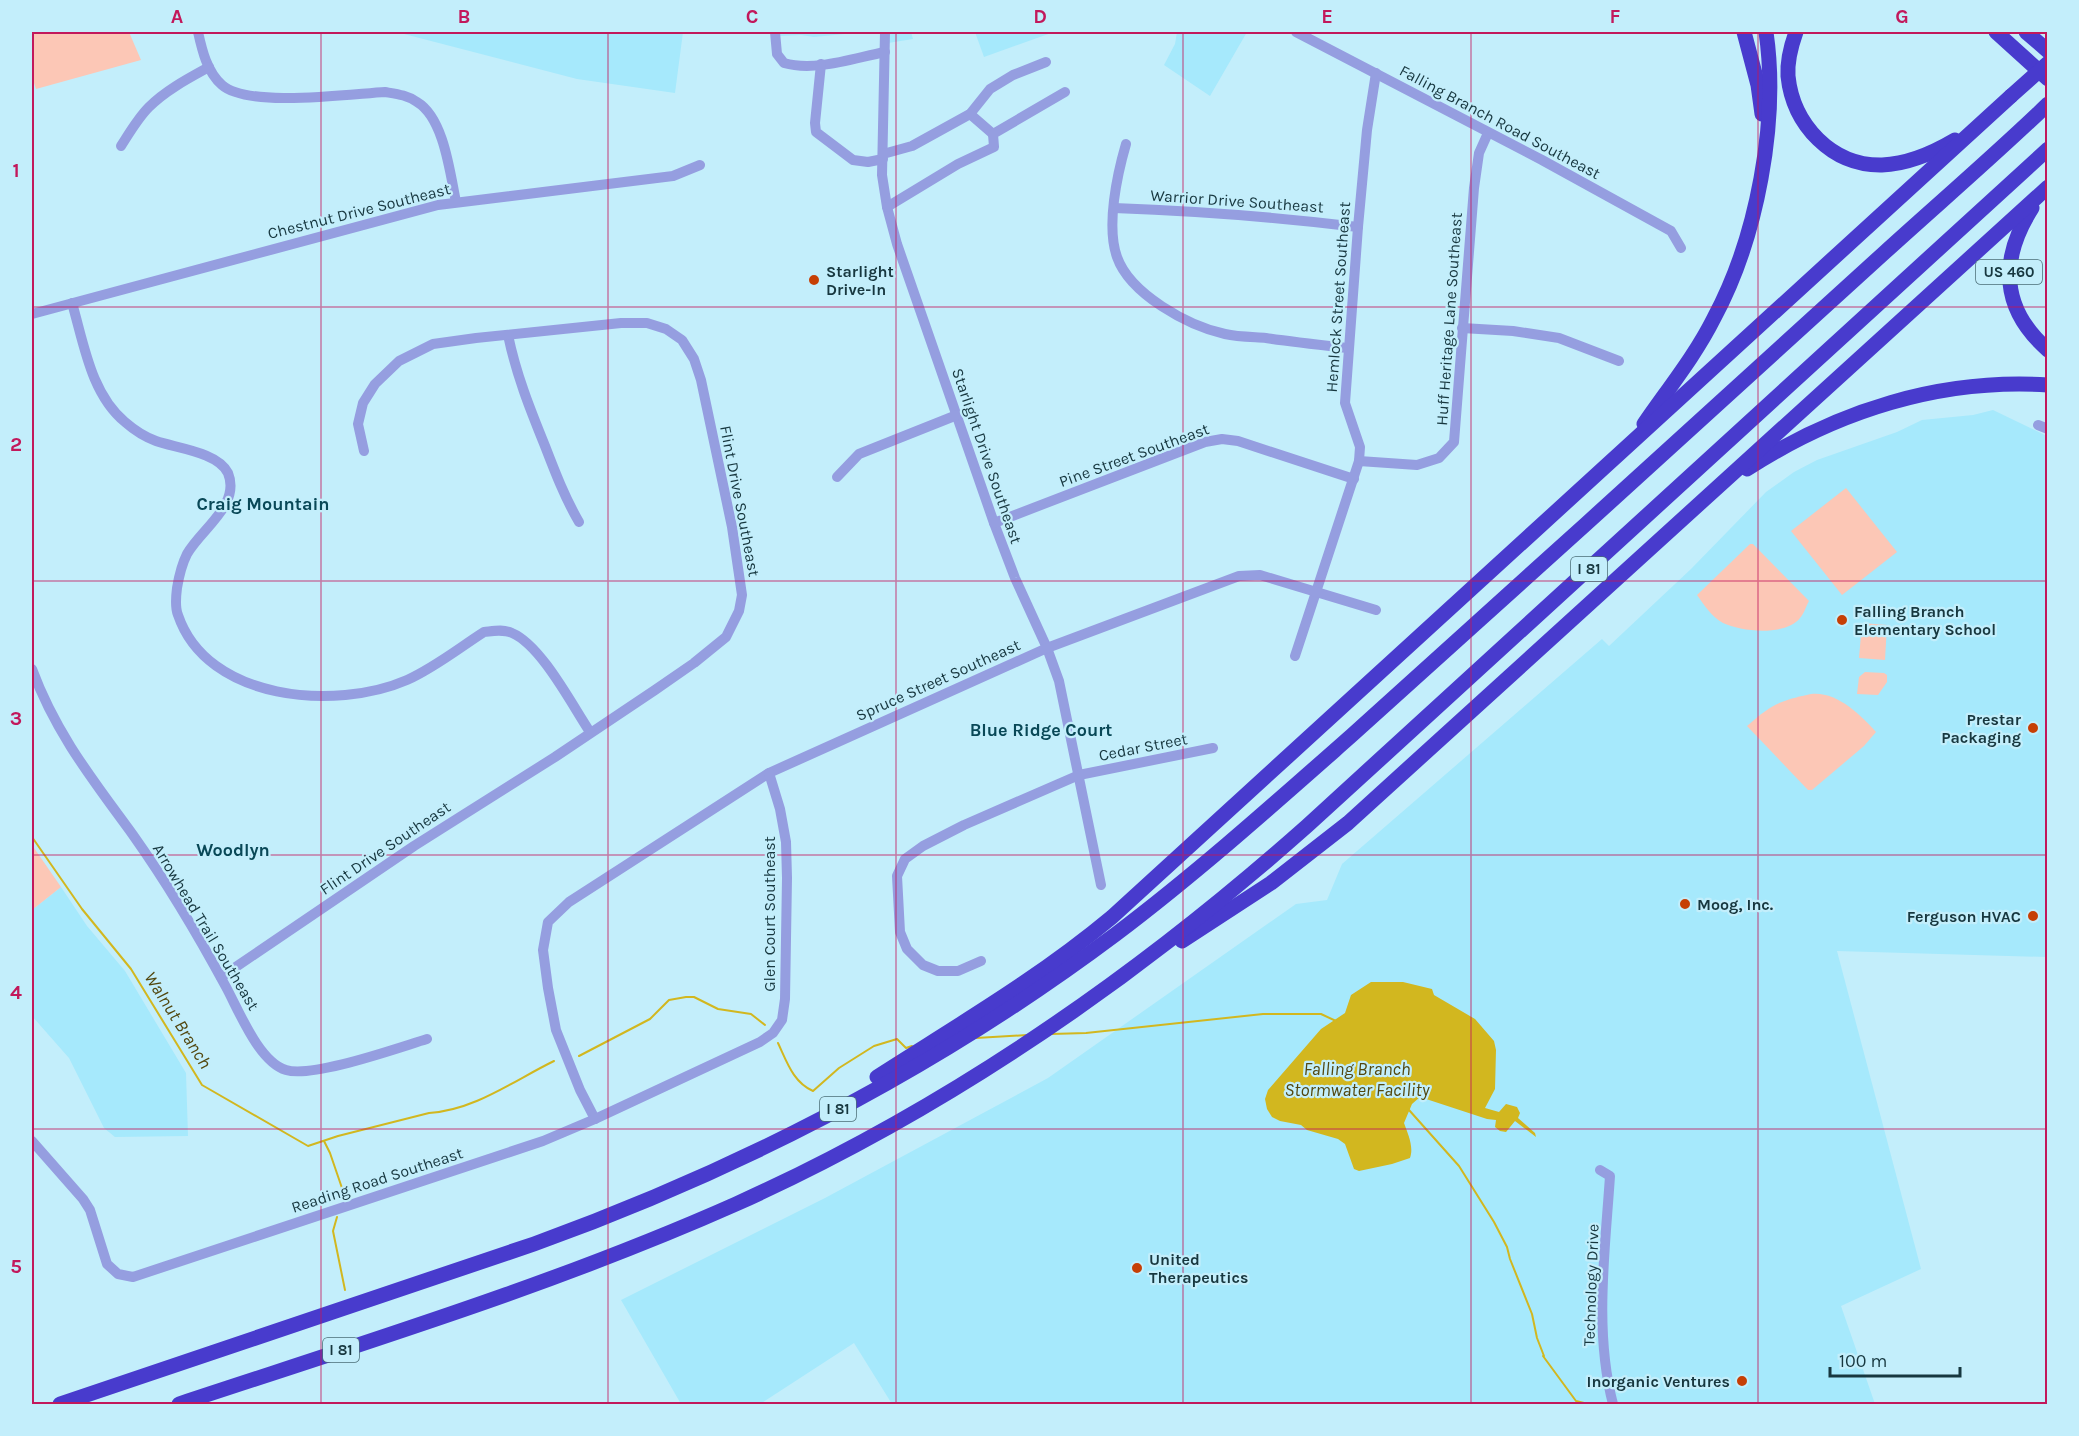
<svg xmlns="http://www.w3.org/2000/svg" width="2079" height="1436" viewBox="0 0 2079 1436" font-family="Karla,sans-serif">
<rect width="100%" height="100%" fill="#c3eefb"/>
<g fill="#a6e9fc">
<path d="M386 32H683L675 93 577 79 404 34Z"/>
<path d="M780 32H865L814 37 801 35 780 36Z"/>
<path d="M889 32H911L913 39 888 43Z"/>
<path d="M975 32H1054L984 57Z"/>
<path d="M1177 32H1247L1210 96 1164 65 1175 44Z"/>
<path d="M1993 410 2047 436V957L1837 951 1921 1269 1841 1306 1875 1404H892L854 1343 760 1404H681L621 1300 825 1198 1048 1078 1296 904 1327 900 1342 864 1602 639 1609 646 1691 569 1766 492 1794 472 1817 460 1897 432 1922 420 1973 415Z"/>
<path d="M61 887 87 926 125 971 186 1073 188 1136 115 1137 104 1128 69 1058 32 1016V910Z"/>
</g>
<g fill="#fcc7b6">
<path d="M32 32H129L141 60 36 89 32 77Z"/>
<path d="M1846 488 1897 552 1842 595 1791 531Z"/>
<path d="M1750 544H1753L1809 601C1806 606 1804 614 1800 618 1786 636 1742 632 1723 623 1712 617 1704 605 1697 595Z"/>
<path d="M1862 623 1887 625 1885 660 1859 658Z"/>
<path d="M1865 672 1884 673 1887 675V682L1878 695 1857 694 1859 677Z"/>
<path d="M1811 694C1836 691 1860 714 1876 732L1864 746 1812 790H1808L1747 726C1772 704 1779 701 1811 694Z"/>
<path d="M32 845 61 887 32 910Z"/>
</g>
<path fill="#d2b71f" d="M1371 982H1403L1432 989 1434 995 1475 1019 1494 1041 1496 1050 1495 1089 1485 1108 1499 1112 1506 1104 1517 1107 1520 1113 1518 1118 1535 1133 1536 1137 1515 1121 1506 1132 1500 1131 1495 1127 1496 1120 1487 1119 1420 1097 1412 1104 1404 1123C1408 1134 1414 1147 1410 1158L1392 1164 1359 1171 1354 1169 1345 1144 1338 1139 1307 1130 1301 1125 1280 1121 1272 1117 1267 1109 1265 1099 1268 1090 1321 1029 1345 1013 1351 995Z"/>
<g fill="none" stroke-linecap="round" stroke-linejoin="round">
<g stroke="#d2b71f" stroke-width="2">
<path d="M32 837 82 909 131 969 202 1085 308 1146 338 1136 429 1113C475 1110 513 1081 554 1061"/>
<path d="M1051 1034 1086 1033 1263 1014H1321L1336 1021"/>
<path d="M976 1038 1027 1035"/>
<path d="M778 1043C787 1062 793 1082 813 1091L839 1068 874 1046 897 1039 906 1048 912 1046"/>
<path d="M579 1056 650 1019 669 1000 686 997H694L718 1009 751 1014 765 1025"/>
<path d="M1409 1110 1459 1166 1494 1222 1507 1247 1510 1259 1532 1314 1537 1338 1544 1356H1543L1576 1401 1588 1404"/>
<path d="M324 1141 330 1153 343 1191 344 1196 343 1200"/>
<path d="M337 1217 333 1231 345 1290"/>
</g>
<g stroke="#959ee0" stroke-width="10">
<path d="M198 32C202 50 207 72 222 85 248 108 350 94 385 92 397 94 407 95 417 102 444 118 450 173 456 202"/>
<path d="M775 32 777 54 784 63C815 72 854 58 885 52"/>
<path d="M885 32 882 175 887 207 897 244 994 523 1015 578 1047 648 1059 681 1101 885"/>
<path d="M1296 32 1542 160 1671 231 1681 248"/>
<path d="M821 64 815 123 816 132 853 160 868 162 883 159"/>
<path d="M970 114 993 134"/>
<path d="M1126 144C1117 175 1106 226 1117 257 1130 294 1188 326 1225 334 1238 337 1253 337 1266 338 1293 342 1321 345 1348 348"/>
<path d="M121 146C130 132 138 118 149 107 166 90 189 78 209 67"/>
<path d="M883 154 912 146 970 114 990 89 1013 75 1046 62"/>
<path d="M887 207 958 164 994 147 993 134 1065 92"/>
<path d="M1114 208C1196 211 1277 217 1358 227"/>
<path d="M72 303C84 344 91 394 125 422 133 429 145 437 156 441 176 448 218 452 228 473 241 505 201 529 187 554 182 564 179 576 177 588 176 596 175 608 178 615 207 701 336 711 407 680 434 668 459 648 484 632 494 631 503 629 512 633 541 645 572 705 590 732"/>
<path d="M32 314 438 205 673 176 700 165"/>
<path d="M1462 328 1513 331 1559 338 1619 361"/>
<path d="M508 335C516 374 530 409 545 446 555 472 565 498 579 522"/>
<path d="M2038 425 2048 429"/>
<path d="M1359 461 1417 465 1439 458 1454 442 1474 188 1479 153 1488 133"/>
<path d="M837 477 859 454 957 415"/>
<path d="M994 523 1205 442 1222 439 1238 441 1354 479"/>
<path d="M1295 656 1359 461 1360 447 1345 403 1358 227 1367 130 1376 73"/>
<path d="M32 669C56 734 93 780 133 835 167 883 198 935 226 987 239 1011 259 1062 286 1070 313 1078 397 1048 427 1039"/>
<path d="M981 961 958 971H938L923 965 907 949 900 932 897 876 905 859 923 846 964 825 1079 775 1213 748"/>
<path d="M221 977 414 846 555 757 655 690 694 663 726 637 739 611 742 595 732 527 701 380 694 359 682 340 666 329 647 323H621L476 338 433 344 399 361 375 384 363 403 358 424 364 451"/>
<path d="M595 1119 580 1090 556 1030 548 988 543 950 548 922 569 902 769 773 1047 648 1239 576 1260 575 1376 610"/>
<path d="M32 1141 83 1199 90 1210 107 1264 118 1274 133 1277 543 1141 595 1119 760 1042 773 1033 782 1020 785 999 787 878 786 842 780 809 769 773"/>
<path d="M1600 1170 1610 1176C1605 1252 1594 1331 1613 1404"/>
</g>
<g stroke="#483bcd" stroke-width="15">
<path d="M1744 32 1758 85 1762 114"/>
<path d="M1796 32C1791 46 1787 61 1788 76 1793 125 1832 166 1882 165 1909 164 1933 153 1955 140"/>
<path d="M1996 32 2048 79"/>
<path d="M2026 32 2048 51"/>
<path d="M2032 208C1999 260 2001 309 2048 350"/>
<path d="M1644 424C1668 389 1695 356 1714 318 1757 238 1779 121 1766 32"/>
<path d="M1747 469C1837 411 1940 378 2048 385"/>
<path d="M1182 941 1271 883 1348 823 2048 187"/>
<path d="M877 1077C958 1025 1039 978 1112 917L2011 96"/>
<path d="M60 1404 534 1244C741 1169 940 1066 1116 934 1198 872 1274 804 1351 736 1429 665 1508 595 1586 524 1686 433 1785 343 1884 253 1939 203 1995 155 2048 104"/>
<path d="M179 1404C366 1342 556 1284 736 1204 945 1110 1136 978 1307 826L2048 149"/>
</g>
<path stroke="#483bcd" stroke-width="15" d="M2011 96 2048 63"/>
</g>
<path fill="none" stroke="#c2185b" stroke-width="1.5" stroke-opacity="0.55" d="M321 32V1404M608 32V1404M896 32V1404M1183 32V1404M1471 32V1404M1758 32V1404M32 307H2048M32 581H2048M32 855H2048M32 1129H2048"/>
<g fill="#c63f05" stroke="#c3eefb" stroke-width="2">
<circle cx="814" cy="280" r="6"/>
<circle cx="1842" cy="620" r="6"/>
<circle cx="2033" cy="728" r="6"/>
<circle cx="1685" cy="904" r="6"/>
<circle cx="2033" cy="916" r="6"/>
<circle cx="1137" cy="1268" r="6"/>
<circle cx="1742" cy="1381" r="6"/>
</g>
<g text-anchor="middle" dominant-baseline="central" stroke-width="4.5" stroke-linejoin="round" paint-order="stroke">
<g fill="#c3eefb" stroke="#4b6e77" stroke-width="1.5">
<rect x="1976" y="260" width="66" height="24" rx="4.5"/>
<rect x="1571" y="557" width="36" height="24" rx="4.5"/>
<rect x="820" y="1097" width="36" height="24" rx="4.5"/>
<rect x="323" y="1338" width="36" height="24" rx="4.5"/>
</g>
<g font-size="15" font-weight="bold" fill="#17373f">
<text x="2009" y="272">US 460</text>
<text x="1589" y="569">I 81</text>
<text x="838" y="1109">I 81</text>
<text x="341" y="1350">I 81</text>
</g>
<g font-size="16" fill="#17373f" stroke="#c3eefb">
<text transform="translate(1500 122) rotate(28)">Falling Branch Road Southeast</text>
<text transform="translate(1237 201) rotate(4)">Warrior Drive Southeast</text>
<text transform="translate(359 211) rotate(-14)">Chestnut Drive Southeast</text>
<text transform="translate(1338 297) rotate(-86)">Hemlock Street Southeast</text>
<text transform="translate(1449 319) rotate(-86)">Huff Heritage Lane Southeast</text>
<text transform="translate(1134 455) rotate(-20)">Pine Street Southeast</text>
<text transform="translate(987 456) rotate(71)">Starlight Drive Southeast</text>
<text transform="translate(740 501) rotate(79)">Flint Drive Southeast</text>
<text transform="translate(938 680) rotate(-24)">Spruce Street Southeast</text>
<text transform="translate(1143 747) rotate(-11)">Cedar Street</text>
<text transform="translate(385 848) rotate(-34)">Flint Drive Southeast</text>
<text transform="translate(769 914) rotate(-90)">Glen Court Southeast</text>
<text transform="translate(206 927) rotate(59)">Arrowhead Trail Southeast</text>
<text transform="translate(377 1180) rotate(-18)">Reading Road Southeast</text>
<text transform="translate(1591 1285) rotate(-88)">Technology Drive</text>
</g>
<g font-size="16" font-weight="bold" fill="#17373f" stroke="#c3eefb" text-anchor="start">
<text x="826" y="271">Starlight<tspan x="826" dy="18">Drive-In</tspan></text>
<text x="1854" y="611">Falling Branch<tspan x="1854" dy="18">Elementary School</tspan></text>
<text x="2021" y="719" text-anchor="end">Prestar<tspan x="2021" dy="18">Packaging</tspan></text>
<text x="1697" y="904">Moog, Inc.</text>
<text x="2021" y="916" text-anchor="end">Ferguson HVAC</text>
<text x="1149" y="1259">United<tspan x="1149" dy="18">Therapeutics</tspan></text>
<text x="1730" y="1381" text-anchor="end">Inorganic Ventures</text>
</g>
<g font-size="18" font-weight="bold" fill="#094857" stroke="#c3eefb">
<text x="263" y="504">Craig Mountain</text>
<text x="1041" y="730">Blue Ridge Court</text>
<text x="233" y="850">Woodlyn</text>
</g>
<g font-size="18" font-style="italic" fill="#52470f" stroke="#c3eefb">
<text transform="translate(178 1020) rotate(58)">Walnut Branch</text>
<text x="1357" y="1069">Falling Branch<tspan x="1357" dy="21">Stormwater Facility</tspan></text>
</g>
</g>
<rect width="2079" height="1436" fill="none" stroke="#c3eefb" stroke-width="66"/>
<path d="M1830 1367v9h130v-9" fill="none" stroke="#17373f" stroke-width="3"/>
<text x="1839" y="1367" font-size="18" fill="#17373f" stroke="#c3eefb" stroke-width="4.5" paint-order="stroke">100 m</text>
<rect x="33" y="33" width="2013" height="1370" fill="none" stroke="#c2185b" stroke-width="2"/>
<g font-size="20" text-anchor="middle" font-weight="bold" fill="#c2185b">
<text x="177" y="23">A</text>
<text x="464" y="23">B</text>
<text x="752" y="23">C</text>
<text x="1040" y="23">D</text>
<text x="1327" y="23">E</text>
<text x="1615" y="23">F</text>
<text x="1902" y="23">G</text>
<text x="16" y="177">1</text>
<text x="16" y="451">2</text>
<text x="16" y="725">3</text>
<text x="16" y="999">4</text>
<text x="16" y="1273">5</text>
</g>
</svg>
